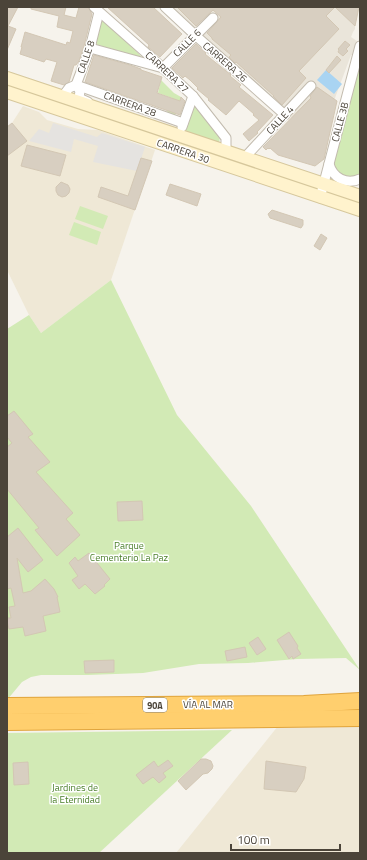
<svg xmlns="http://www.w3.org/2000/svg" width="367" height="860" viewBox="0 0 367 860" font-family="'Titillium Web',sans-serif">
<rect width="100%" height="100%" fill="#f6f3ec"/>
<path fill="#eae5da" d="M166 7H338L355 26V29L353 32 351 37 357 41 353 55H351L322 133 285 115Z"/>
<g fill="#efe8d6">
<path d="M23 106 39 112 47 120 78 129 98 130 155 150 111 280 41 333 29 315 7 270V127L12 123Z"/>
<path d="M278 726 360 727V851L356 853H176Z"/>
</g>
<g fill="#d2eab5">
<path d="M102 19 143 58 95 44Z"/>
<path d="M360 61V173L354 178 343 176 334 169 333 162Z"/>
<path d="M161 80 174 93 181 97 175 116 167 112 172 98 158 93Z"/>
<path d="M196 106 220 136 219 144 185 132 193 107Z"/>
<path d="M80 206 108 216 103 229 75 219Z"/>
<path d="M74 222 101 232 97 245 69 235Z"/>
<path d="M111 280 177 415 251 506 360 670 346 658 297 659 248 663 199 664 143 673 88 675H41L31 677 22 682 7 700V329L29 315 41 333Z"/>
<path d="M232 730 99 853H7V733Z"/>
</g>
<path fill="#e5e3e0" d="M53 123 97 137 102 133 145 147 137 171 93 162 98 146 74 139 71 152 29 141 39 129 49 133Z"/>
<path fill="#a9d4f2" d="M326 70 342 84 334 94 317 80Z"/>
<g fill="#d8cfc1" stroke="#d3c7b4">
<path d="M7 7H18L8 26 16 29 7 50Z"/>
<path d="M31 7H66L64 15 76 18 79 7H88L92 14 84 46 79 61 76 65H74L69 82 64 85 51 81 57 62 46 59 44 62 20 54 22 47H21L25 32 66 45 67 42 70 43 73 31 57 27 59 16 31 9Z"/>
<path d="M107 7H153L182 34 160 57 148 47 149 45Z"/>
<path d="M177 7H335L326 16 339 29 299 71 306 78 282 105 273 96H274L236 62 235 63 229 57 231 55 212 39V38L207 33 221 17 213 10 196 26Z"/>
<path d="M335 7H359L355 26Z"/>
<path d="M345 41 350 45 346 49 348 51 343 56 338 52 339 50 338 49Z"/>
<path d="M196 44 206 53 205 54 231 75 230 76 241 85 239 87 273 115 257 132 258 133 249 141 243 134 259 120 253 115 254 114 239 101 226 115 208 100 209 99 197 89 198 88 190 80 185 76 183 78 172 68Z"/>
<path d="M94 55 130 65 141 69V70L162 77 157 93 180 101 181 97 185 101 180 115 85 82Z"/>
<path d="M337 56 341 60 329 73 326 70Z"/>
<path d="M317 87 337 101 324 159 315 166 278 155 270 148 269 149 268 148 266 150 263 147 311 98 310 96Z"/>
<path d="M12 123 27 141 7 156V127Z"/>
<path d="M27 145 66 155 60 176 21 166Z"/>
<path d="M141 158 152 161 135 210 98 197 101 187 128 196Z"/>
<path d="M61 182 68 185 70 189 69 193 66 196 62 197 58 195 56 191V187Z"/>
<path d="M170 184 201 194 197 206 166 195Z"/>
<path d="M272 210 303 220V225L301 228 270 218 268 214Z"/>
<path d="M321 234 327 238 320 250 314 246Z"/>
<path d="M14 411 33 434 28 437 50 462 36 472 73 513 66 519 80 535 57 556 35 530 39 528 7 489V447L12 443 7 437V416Z"/>
<path d="M142 501 143 520 118 521 117 502Z"/>
<path d="M18 528 43 560 28 572 17 558 23 593 31 591 45 579 54 589 58 597H57L60 612 43 616 46 631 25 636 23 627 9 629 7 621V618H11L9 607 15 606 11 588 7 589V537Z"/>
<path d="M89 553 110 579 104 585 105 586 95 594 85 584 79 589 72 580 78 576 69 563 75 557 78 561Z"/>
<path d="M289 632 298 646 297 648 301 654 293 659 292 656 289 659 277 640Z"/>
<path d="M258 637 266 649 257 655 249 643Z"/>
<path d="M245 647 247 657 227 661 225 651Z"/>
<path d="M114 660V672L85 673 84 661Z"/>
<path d="M201 759H206L211 761 213 766 212 769 208 773 203 774 186 790 178 781Z"/>
<path d="M168 760 173 766 163 773 166 777 159 783 153 777 143 784 136 775 154 761 158 767Z"/>
<path d="M266 761 306 767 304 779 296 792 264 789Z"/>
<path d="M28 762 29 784 14 785 13 763Z"/>
</g>
<g fill="none" stroke-linecap="round" stroke-linejoin="round">
<g stroke="#c2bbae" stroke-width="11">
<g id="street">
<path d="M94 7 163 68 193 96 226 138V147"/>
<path d="M165 7 195 35 285 115"/>
<path d="M90 48 163 68 213 18"/>
<path d="M76 85 80 91 79 98 88 102"/>
<path d="M76 85 183 123"/>
<path d="M76 85 90 48 99 12"/>
<path d="M63 96 69 88 76 85"/>
<path d="M182 127 193 96"/>
<path d="M248 154 311 86"/>
<path d="M329 164C333 178 346 185 360 179"/>
<path d="M320 198 360 46"/>
</g>
</g>
<g stroke="#d6c79b" stroke-width="14">
<g id="secondary">
<path d="M7 78 360 196"/>
<path d="M7 92 360 210"/>
</g>
</g>
<g stroke="#e0a43c" stroke-width="18">
<g id="highway">
<path d="M7 706 304 704 360 701"/>
<path d="M7 722 360 718"/>
</g>
</g>
<use href="#street" stroke="#fff" stroke-width="9"/>
<use href="#secondary" stroke="#fff3cd" stroke-width="12"/>
<use href="#highway" stroke="#ffcf6e" stroke-width="16"/>
</g>
<g text-anchor="middle" dominant-baseline="central" stroke-width="3" stroke-linejoin="round" paint-order="stroke">
<rect fill="#fff" stroke="#817c74" stroke-width="1" x="143" y="698" width="24" height="14" rx="3"/>
<g font-size="9" font-weight="bold" fill="#4b4439">
<text x="155" y="705">90A</text>
</g>
<g font-size="10" fill="#4b4439" stroke="#fff">
<text transform="translate(187 43) rotate(-45)">CALLE 6</text>
<text transform="translate(86 57) rotate(-71)">CALLE 8</text>
<text transform="translate(225 62) rotate(41)">CARRERA 26</text>
<text transform="translate(167 72) rotate(43)">CARRERA 27</text>
<text transform="translate(130 104) rotate(20)">CARRERA 28</text>
<text transform="translate(280 120) rotate(-47)">CALLE 4</text>
<text transform="translate(340 122) rotate(-75)">CALLE 3B</text>
<text transform="translate(183 151) rotate(19)">CARRERA 30</text>
<text x="208" y="704">VÍA AL MAR</text>
</g>
<g font-size="10" fill="#4a7f2a" stroke="#fff">
<text x="129" y="545">Parque<tspan x="129" dy="12">Cementerio La Paz</tspan></text>
<text x="75" y="787">Jardines de<tspan x="75" dy="12">la Eternidad</tspan></text>
</g>
</g>
<rect width="367" height="860" fill="none" stroke="#4b4439" stroke-width="16"/>
<path d="M231 844v6h109v-6" fill="none" stroke="#4b4439" stroke-width="2"/>
<text x="237" y="844" font-size="12" fill="#4b4439" stroke="#ffffff" stroke-width="3" paint-order="stroke">100 m</text>
</svg>
